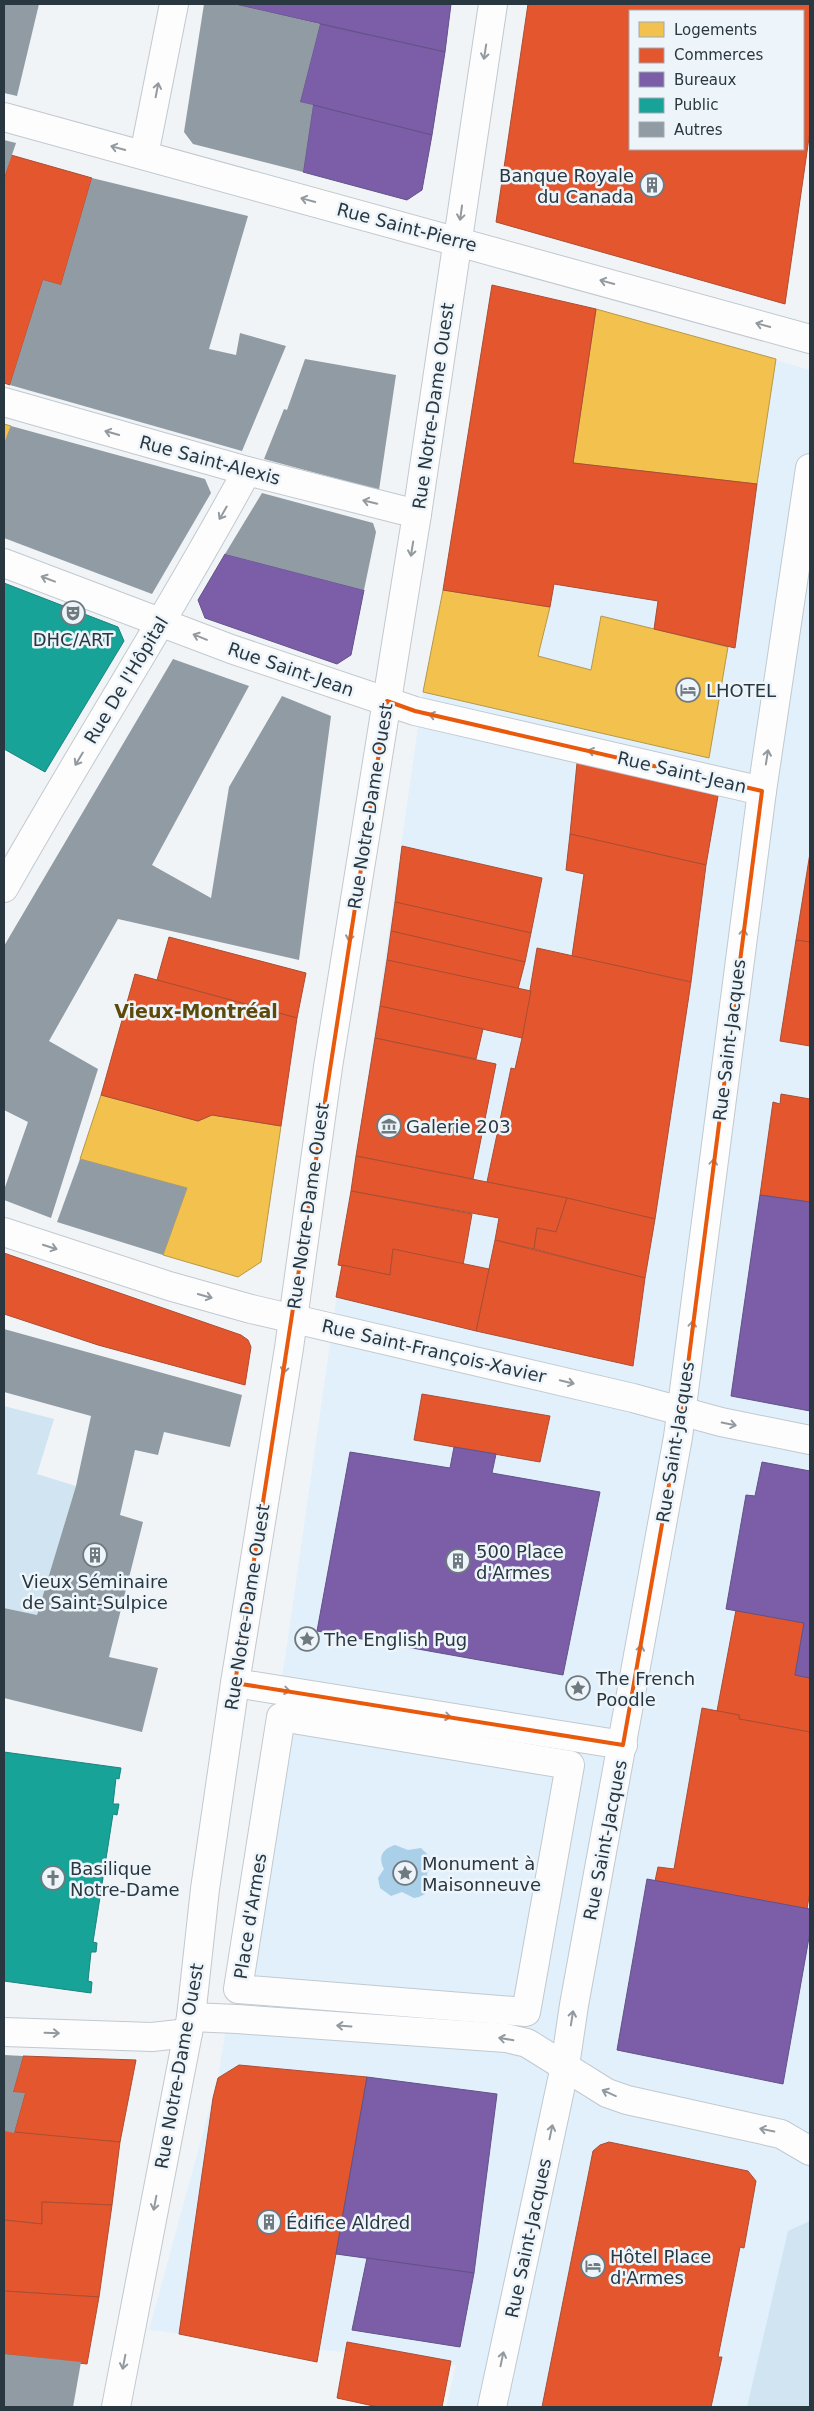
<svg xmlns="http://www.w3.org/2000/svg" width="814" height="2411" viewBox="0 0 814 2411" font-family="'DejaVu Sans',sans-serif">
<rect width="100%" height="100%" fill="#f1f4f7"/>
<path fill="#e1f0fb" d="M492 285 596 309 810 370V2407H446L456 2365 149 2330 218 2078 287 1645 423 692 443 590Z"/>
<g fill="#d0e4f2">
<path d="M4 1406 54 1419 37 1474 76 1486 37 1615 4 1608Z"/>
<path d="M810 2221V2407H747L788 2231Z"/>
</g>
<path fill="#aacfe8" d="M395 1845 408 1850 421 1848 431 1858 430 1867 427 1874 430 1883 425 1894 419 1897 414 1898 402 1892 391 1896 380 1888 378 1878 384 1869C378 1857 382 1849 395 1845Z"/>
<g fill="#f2c14e" stroke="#b6984a">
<path d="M596 309 776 359 757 484 573 463Z"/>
<path d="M4 424 11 426 4 445Z"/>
<path d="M443 590 550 607 538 656 591 670 601 616 728 647 709 758 423 692Z"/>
<path d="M101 1095 198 1121 212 1115 281 1126 261 1262 238 1277 163 1255 187 1188 80 1159Z"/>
</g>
<g fill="#e4572e" stroke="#ac4d33" fill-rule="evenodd">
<path d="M528 4H810V131L785 304 496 222ZM630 11H803V149H630Z"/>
<path d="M11 155 92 178 61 285 43 280 10 385 4 383V179Z"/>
<path d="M492 285 596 309 573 463 757 484 735 648 654 629 658 601 554 584 550 607 443 590Z"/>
<path d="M577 763 718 796 706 865 570 834Z"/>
<path d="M570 834 706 865 691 982 572 956 584 874 566 870Z"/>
<path d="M402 846 542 878 531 933 395 902Z"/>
<path d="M810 853V942L796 940Z"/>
<path d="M395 902 531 933 525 962 391 931Z"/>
<path d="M391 931 525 962 518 989 387 960Z"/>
<path d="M169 937 306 973 297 1018 157 980Z"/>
<path d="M796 940 810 942V1046L780 1041Z"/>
<path d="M537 948 691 982 655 1219 567 1198 487 1182 511 1068 515 1069 522 1038Z"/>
<path d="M387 960 531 991 522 1038 380 1006Z"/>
<path d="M135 974 297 1018 281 1126 212 1115 198 1121 101 1095Z"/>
<path d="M380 1006 483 1029 476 1059 375 1038Z"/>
<path d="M375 1038 496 1064 473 1179 356 1156Z"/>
<path d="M781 1094 810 1099V1202L760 1195 773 1102 780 1104Z"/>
<path d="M356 1156 487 1182 567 1198 556 1232 537 1228 534 1249 495 1240 499 1218 351 1191Z"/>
<path d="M351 1191 472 1214 463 1265 393 1249 390 1275 338 1265Z"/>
<path d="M567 1198 655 1219 645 1278 534 1249 537 1228 556 1232Z"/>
<path d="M495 1240 645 1278 633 1366 476 1331Z"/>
<path d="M393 1249 489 1269 476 1331 336 1297 342 1265 390 1275Z"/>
<path d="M4 1253 241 1335 248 1340 251 1347 245 1385 98 1345 4 1314Z"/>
<path d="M422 1394 550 1416 540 1462 414 1440Z"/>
<path d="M736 1610 804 1623 795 1675 810 1678V1732L739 1719V1715L717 1711Z"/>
<path d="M702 1708 739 1715V1719L810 1732V1891L807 1909 655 1881 658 1867 674 1869Z"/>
<path d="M23 2056 136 2060 120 2142 14 2133 25 2093 13 2092Z"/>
<path d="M239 2065 367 2077 317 2362 179 2334 213 2098 218 2078Z"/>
<path d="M4 2131 120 2142 112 2205 42 2202V2224L4 2220Z"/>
<path d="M609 2142 748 2171 756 2181 744 2248 740 2247 718 2357H722L711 2407H542L593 2151 600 2145Z"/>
<path d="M42 2202 112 2205 99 2297 4 2291V2220L42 2224Z"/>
<path d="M4 2291 99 2297 87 2364 4 2354Z"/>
<path d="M347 2342 451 2361 442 2407H378L337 2398Z"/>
</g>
<g fill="#7b5ea7" stroke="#625288">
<path d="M233 4H451L445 52Z"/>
<path d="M320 24 445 52 432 135 300 102Z"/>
<path d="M313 105 432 135 422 190 407 200 303 172Z"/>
<path d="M225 554 364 590 351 655 337 664 205 618 198 600Z"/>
<path d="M760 1195 810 1202V1411L731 1396Z"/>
<path d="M454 1447 496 1454 492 1473 600 1492 563 1675 317 1631 350 1452 450 1468Z"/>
<path d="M762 1462 810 1471V1678L795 1675 804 1623 726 1609 746 1495 755 1496Z"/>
<path d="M647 1879 810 1909V1932L783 2084 617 2050Z"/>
<path d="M367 2077 497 2094 474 2273 336 2254Z"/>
<path d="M367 2258 474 2273 460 2347 352 2330Z"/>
</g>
<g fill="#17a398" stroke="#1c837e">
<path d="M4 583 118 627 124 641 45 772 4 749Z"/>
<path d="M4 1752 121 1768 119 1779 116 1778 113 1804H119L117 1815 113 1814 93 1942 97 1943 96 1952H91L88 1981 92 1982 91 1993 4 1981Z"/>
</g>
<g fill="#919ba3">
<path d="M4 4H39L17 96 4 93Z"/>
<path d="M204 4H233L320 24 300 102 313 105 303 172 193 144 184 132Z"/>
<path d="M4 140 16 143 4 178Z"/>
<path d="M92 178 248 216 209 349 236 355 240 333 286 346 242 451 10 385 43 280 61 285Z"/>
<path d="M305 359 396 375 379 490 264 459 284 409 287 410Z"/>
<path d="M11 426 205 479 211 493 152 594 4 538V445Z"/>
<path d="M262 493 373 523 376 532 364 590 225 554Z"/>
<path d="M173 659 249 686 152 865 211 898 229 787 282 696 331 716 299 960 118 919 49 1041 98 1069 51 1218 4 1200V1190L28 1122 4 1110V946Z"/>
<path d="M80 1159 187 1188 163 1255 57 1222Z"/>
<path d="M4 1329 242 1395 230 1447 164 1432 158 1455 135 1450 120 1515 143 1522 109 1657 158 1668 142 1732 4 1698V1608L37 1615 76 1486 91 1416 4 1392Z"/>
<path d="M4 2055 23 2056 13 2092 25 2093 14 2133 4 2131Z"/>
<path d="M4 2354 81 2362 73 2407H4Z"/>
</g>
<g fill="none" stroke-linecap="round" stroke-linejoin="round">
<g stroke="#c1c9cf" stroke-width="30">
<g id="minor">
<path d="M4 117 810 339"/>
<path d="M144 155 174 4"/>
<path d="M4 402 247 471 417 514"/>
<path d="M4 563 231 649 415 711 762 791"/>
<path d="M4 888C83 748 170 613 247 471"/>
<path d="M4 1232 169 1286 251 1309 633 1398 721 1422 810 1440"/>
<path d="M235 1683 623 1745"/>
<path d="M281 1717 570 1765 526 2012 238 1989Z"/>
<path d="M191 2017 237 2019 506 2038 527 2043 607 2093 627 2100 781 2134 810 2151"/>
<path d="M4 2032 152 2037 188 2033"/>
<path d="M116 2407 191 2017 205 1889 235 1683 289 1348 328 1067 417 514 493 4"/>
<path d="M492 2407 565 2066 574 2005 678 1437 762 791 810 468"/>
</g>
</g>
<use href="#minor" stroke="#fdfdfe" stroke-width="28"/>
</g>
<defs><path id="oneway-shaft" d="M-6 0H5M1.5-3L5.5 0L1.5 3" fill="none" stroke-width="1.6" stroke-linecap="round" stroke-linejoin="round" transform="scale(1.25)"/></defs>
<g stroke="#939a9f">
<use href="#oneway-shaft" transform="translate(485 52) rotate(99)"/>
<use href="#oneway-shaft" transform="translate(157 90) rotate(-79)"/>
<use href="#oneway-shaft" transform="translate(118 148) rotate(-165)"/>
<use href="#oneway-shaft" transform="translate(308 200) rotate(-165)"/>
<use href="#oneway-shaft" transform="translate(461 213) rotate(98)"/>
<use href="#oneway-shaft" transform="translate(607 282) rotate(-165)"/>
<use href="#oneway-shaft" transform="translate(763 325) rotate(-165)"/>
<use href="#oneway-shaft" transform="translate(112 433) rotate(-164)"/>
<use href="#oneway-shaft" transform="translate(370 502) rotate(-166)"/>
<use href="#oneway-shaft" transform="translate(223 513) rotate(120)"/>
<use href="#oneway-shaft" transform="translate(412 549) rotate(99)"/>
<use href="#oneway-shaft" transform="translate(48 579) rotate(-159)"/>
<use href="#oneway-shaft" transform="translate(200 637) rotate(-158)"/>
<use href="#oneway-shaft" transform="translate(436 716) rotate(-167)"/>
<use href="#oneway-shaft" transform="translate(595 752) rotate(-167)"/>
<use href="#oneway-shaft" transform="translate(767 757) rotate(-81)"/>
<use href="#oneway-shaft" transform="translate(79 759) rotate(121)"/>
<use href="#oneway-shaft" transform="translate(350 934) rotate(99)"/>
<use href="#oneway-shaft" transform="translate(743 936) rotate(-83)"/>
<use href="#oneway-shaft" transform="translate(713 1166) rotate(-83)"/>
<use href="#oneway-shaft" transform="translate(50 1247) rotate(18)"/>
<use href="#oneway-shaft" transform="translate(205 1296) rotate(16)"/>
<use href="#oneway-shaft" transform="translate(692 1328) rotate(-83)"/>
<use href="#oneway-shaft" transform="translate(285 1366) rotate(100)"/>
<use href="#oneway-shaft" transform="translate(567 1382) rotate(13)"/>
<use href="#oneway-shaft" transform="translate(729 1424) rotate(11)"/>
<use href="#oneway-shaft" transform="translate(640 1652) rotate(-80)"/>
<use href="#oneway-shaft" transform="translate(283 1690) rotate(9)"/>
<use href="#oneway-shaft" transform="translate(444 1716) rotate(9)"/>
<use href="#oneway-shaft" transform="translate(572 2018) rotate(-81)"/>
<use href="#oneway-shaft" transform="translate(344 2026) rotate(-176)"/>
<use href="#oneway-shaft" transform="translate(52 2033) rotate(2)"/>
<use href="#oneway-shaft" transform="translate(506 2039) rotate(-171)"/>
<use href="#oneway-shaft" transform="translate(609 2093) rotate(-156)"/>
<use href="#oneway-shaft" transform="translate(767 2130) rotate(-168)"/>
<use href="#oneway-shaft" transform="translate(551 2132) rotate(-78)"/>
<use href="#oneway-shaft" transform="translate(155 2203) rotate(101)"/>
<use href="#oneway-shaft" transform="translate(502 2359) rotate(-78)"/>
<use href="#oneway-shaft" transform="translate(124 2362) rotate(101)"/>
</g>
<path fill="none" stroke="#e8590c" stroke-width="4" stroke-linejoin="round" d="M387 701 415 711 762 791 682 1411 623 1745 235 1683Z"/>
<defs>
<g id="building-ring" transform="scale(1.25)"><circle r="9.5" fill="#eef5fa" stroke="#6f7980" stroke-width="1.5"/><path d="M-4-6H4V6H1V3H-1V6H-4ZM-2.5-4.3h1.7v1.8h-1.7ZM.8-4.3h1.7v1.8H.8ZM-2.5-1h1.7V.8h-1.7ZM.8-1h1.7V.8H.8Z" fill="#6f7980"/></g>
<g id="theatre-ring" transform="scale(1.25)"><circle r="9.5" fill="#eef5fa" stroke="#6f7980" stroke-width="1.5"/><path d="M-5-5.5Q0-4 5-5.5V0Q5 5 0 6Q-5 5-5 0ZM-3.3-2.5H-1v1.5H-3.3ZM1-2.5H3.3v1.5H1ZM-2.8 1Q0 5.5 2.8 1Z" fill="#6f7980"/></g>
<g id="hotel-ring" transform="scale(1.25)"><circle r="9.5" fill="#eef5fa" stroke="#6f7980" stroke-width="1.5"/><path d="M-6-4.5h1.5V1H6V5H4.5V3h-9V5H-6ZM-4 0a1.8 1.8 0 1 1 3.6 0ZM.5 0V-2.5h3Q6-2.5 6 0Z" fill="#6f7980"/></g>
<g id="museum-ring" transform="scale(1.25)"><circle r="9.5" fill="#eef5fa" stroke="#6f7980" stroke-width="1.5"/><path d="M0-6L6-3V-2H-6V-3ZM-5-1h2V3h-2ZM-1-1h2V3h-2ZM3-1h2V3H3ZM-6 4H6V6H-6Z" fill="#6f7980"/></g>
<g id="sight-ring" transform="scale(1.25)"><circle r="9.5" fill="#eef5fa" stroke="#6f7980" stroke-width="1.5"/><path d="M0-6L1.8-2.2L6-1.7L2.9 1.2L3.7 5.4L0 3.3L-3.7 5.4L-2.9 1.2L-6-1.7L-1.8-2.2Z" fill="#6f7980"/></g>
<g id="church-ring" transform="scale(1.25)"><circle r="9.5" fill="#eef5fa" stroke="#6f7980" stroke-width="1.5"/><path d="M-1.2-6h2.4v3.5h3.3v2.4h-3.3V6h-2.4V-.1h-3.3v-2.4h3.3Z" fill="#6f7980"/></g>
</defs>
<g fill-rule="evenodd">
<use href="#building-ring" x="652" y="185"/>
<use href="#theatre-ring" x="73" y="613"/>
<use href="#hotel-ring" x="688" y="690"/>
<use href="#museum-ring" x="389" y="1126"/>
<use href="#building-ring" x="95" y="1555"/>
<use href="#building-ring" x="458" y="1561"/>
<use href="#sight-ring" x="307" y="1639"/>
<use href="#sight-ring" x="578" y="1688"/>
<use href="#sight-ring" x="405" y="1873"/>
<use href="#church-ring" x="53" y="1878"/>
<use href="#building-ring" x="269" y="2222"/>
<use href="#hotel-ring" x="593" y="2266"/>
</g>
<g text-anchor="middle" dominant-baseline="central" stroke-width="5" stroke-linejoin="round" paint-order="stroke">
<g font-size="18" fill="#293740" stroke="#eef5fa" text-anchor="start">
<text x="634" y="175" text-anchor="end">Banque Royale<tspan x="634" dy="21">du Canada</tspan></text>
<text x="73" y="639" text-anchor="middle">DHC/ART</text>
<text x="706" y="690">LHOTEL</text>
<text x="406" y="1126">Galerie 203</text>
<text x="476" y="1551">500 Place<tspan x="476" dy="21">d'Armes</tspan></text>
<text x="95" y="1581" text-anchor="middle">Vieux Séminaire<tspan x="95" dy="21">de Saint-Sulpice</tspan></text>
<text x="324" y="1639">The English Pug</text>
<text x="596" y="1678">The French<tspan x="596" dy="21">Poodle</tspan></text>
<text x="422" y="1863">Monument à<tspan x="422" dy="21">Maisonneuve</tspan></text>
<text x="70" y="1868">Basilique<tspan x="70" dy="21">Notre-Dame</tspan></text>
<text x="286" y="2222">Édifice Aldred</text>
<text x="610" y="2256">Hôtel Place<tspan x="610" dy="21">d'Armes</tspan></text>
</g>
<g font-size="18" fill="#293740" stroke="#eef5fa">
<text transform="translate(407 227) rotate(15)">Rue Saint-Pierre</text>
<text transform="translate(433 406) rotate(-82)">Rue Notre-Dame Ouest</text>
<text transform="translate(210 460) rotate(15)">Rue Saint-Alexis</text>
<text transform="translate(291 669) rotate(19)">Rue Saint-Jean</text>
<text transform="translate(126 680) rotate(-59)">Rue De l'Hôpital</text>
<text transform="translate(682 772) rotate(13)">Rue Saint-Jean</text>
<text transform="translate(370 806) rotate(-81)">Rue Notre-Dame Ouest</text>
<text transform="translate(729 1040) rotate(-83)">Rue Saint-Jacques</text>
<text transform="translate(308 1206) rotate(-82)">Rue Notre-Dame Ouest</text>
<text transform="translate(434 1351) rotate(13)">Rue Saint-François-Xavier</text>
<text transform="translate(675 1442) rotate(-81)">Rue Saint-Jacques</text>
<text transform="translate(247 1607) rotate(-81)">Rue Notre-Dame Ouest</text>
<text transform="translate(605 1840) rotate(-79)">Rue Saint-Jacques</text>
<text transform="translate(250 1916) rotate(-81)">Place d'Armes</text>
<text transform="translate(179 2066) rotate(-80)">Rue Notre-Dame Ouest</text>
<text transform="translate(528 2238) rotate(-78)">Rue Saint-Jacques</text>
</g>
<g font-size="19" font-weight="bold" fill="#5d490a" stroke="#eef5fa">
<text x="196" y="1011">Vieux-Montréal</text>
</g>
</g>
<rect width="814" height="2411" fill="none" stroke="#293740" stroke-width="10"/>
<rect x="629" y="10" width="175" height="140" fill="#eef5fa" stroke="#9fa9b0"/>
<rect x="639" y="22" width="25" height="15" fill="#f2c14e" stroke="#9fa9b0"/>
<text x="674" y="35" font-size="15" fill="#293740">Logements</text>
<rect x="639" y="48" width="25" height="15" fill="#e4572e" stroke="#9fa9b0"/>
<text x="674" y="60" font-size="15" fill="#293740">Commerces</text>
<rect x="639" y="72" width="25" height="15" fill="#7b5ea7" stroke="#9fa9b0"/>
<text x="674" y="85" font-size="15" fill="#293740">Bureaux</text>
<rect x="639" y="98" width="25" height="15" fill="#17a398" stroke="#9fa9b0"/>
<text x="674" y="110" font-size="15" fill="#293740">Public</text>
<rect x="639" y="122" width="25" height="15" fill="#919ba3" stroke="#9fa9b0"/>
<text x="674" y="135" font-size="15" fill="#293740">Autres</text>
</svg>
